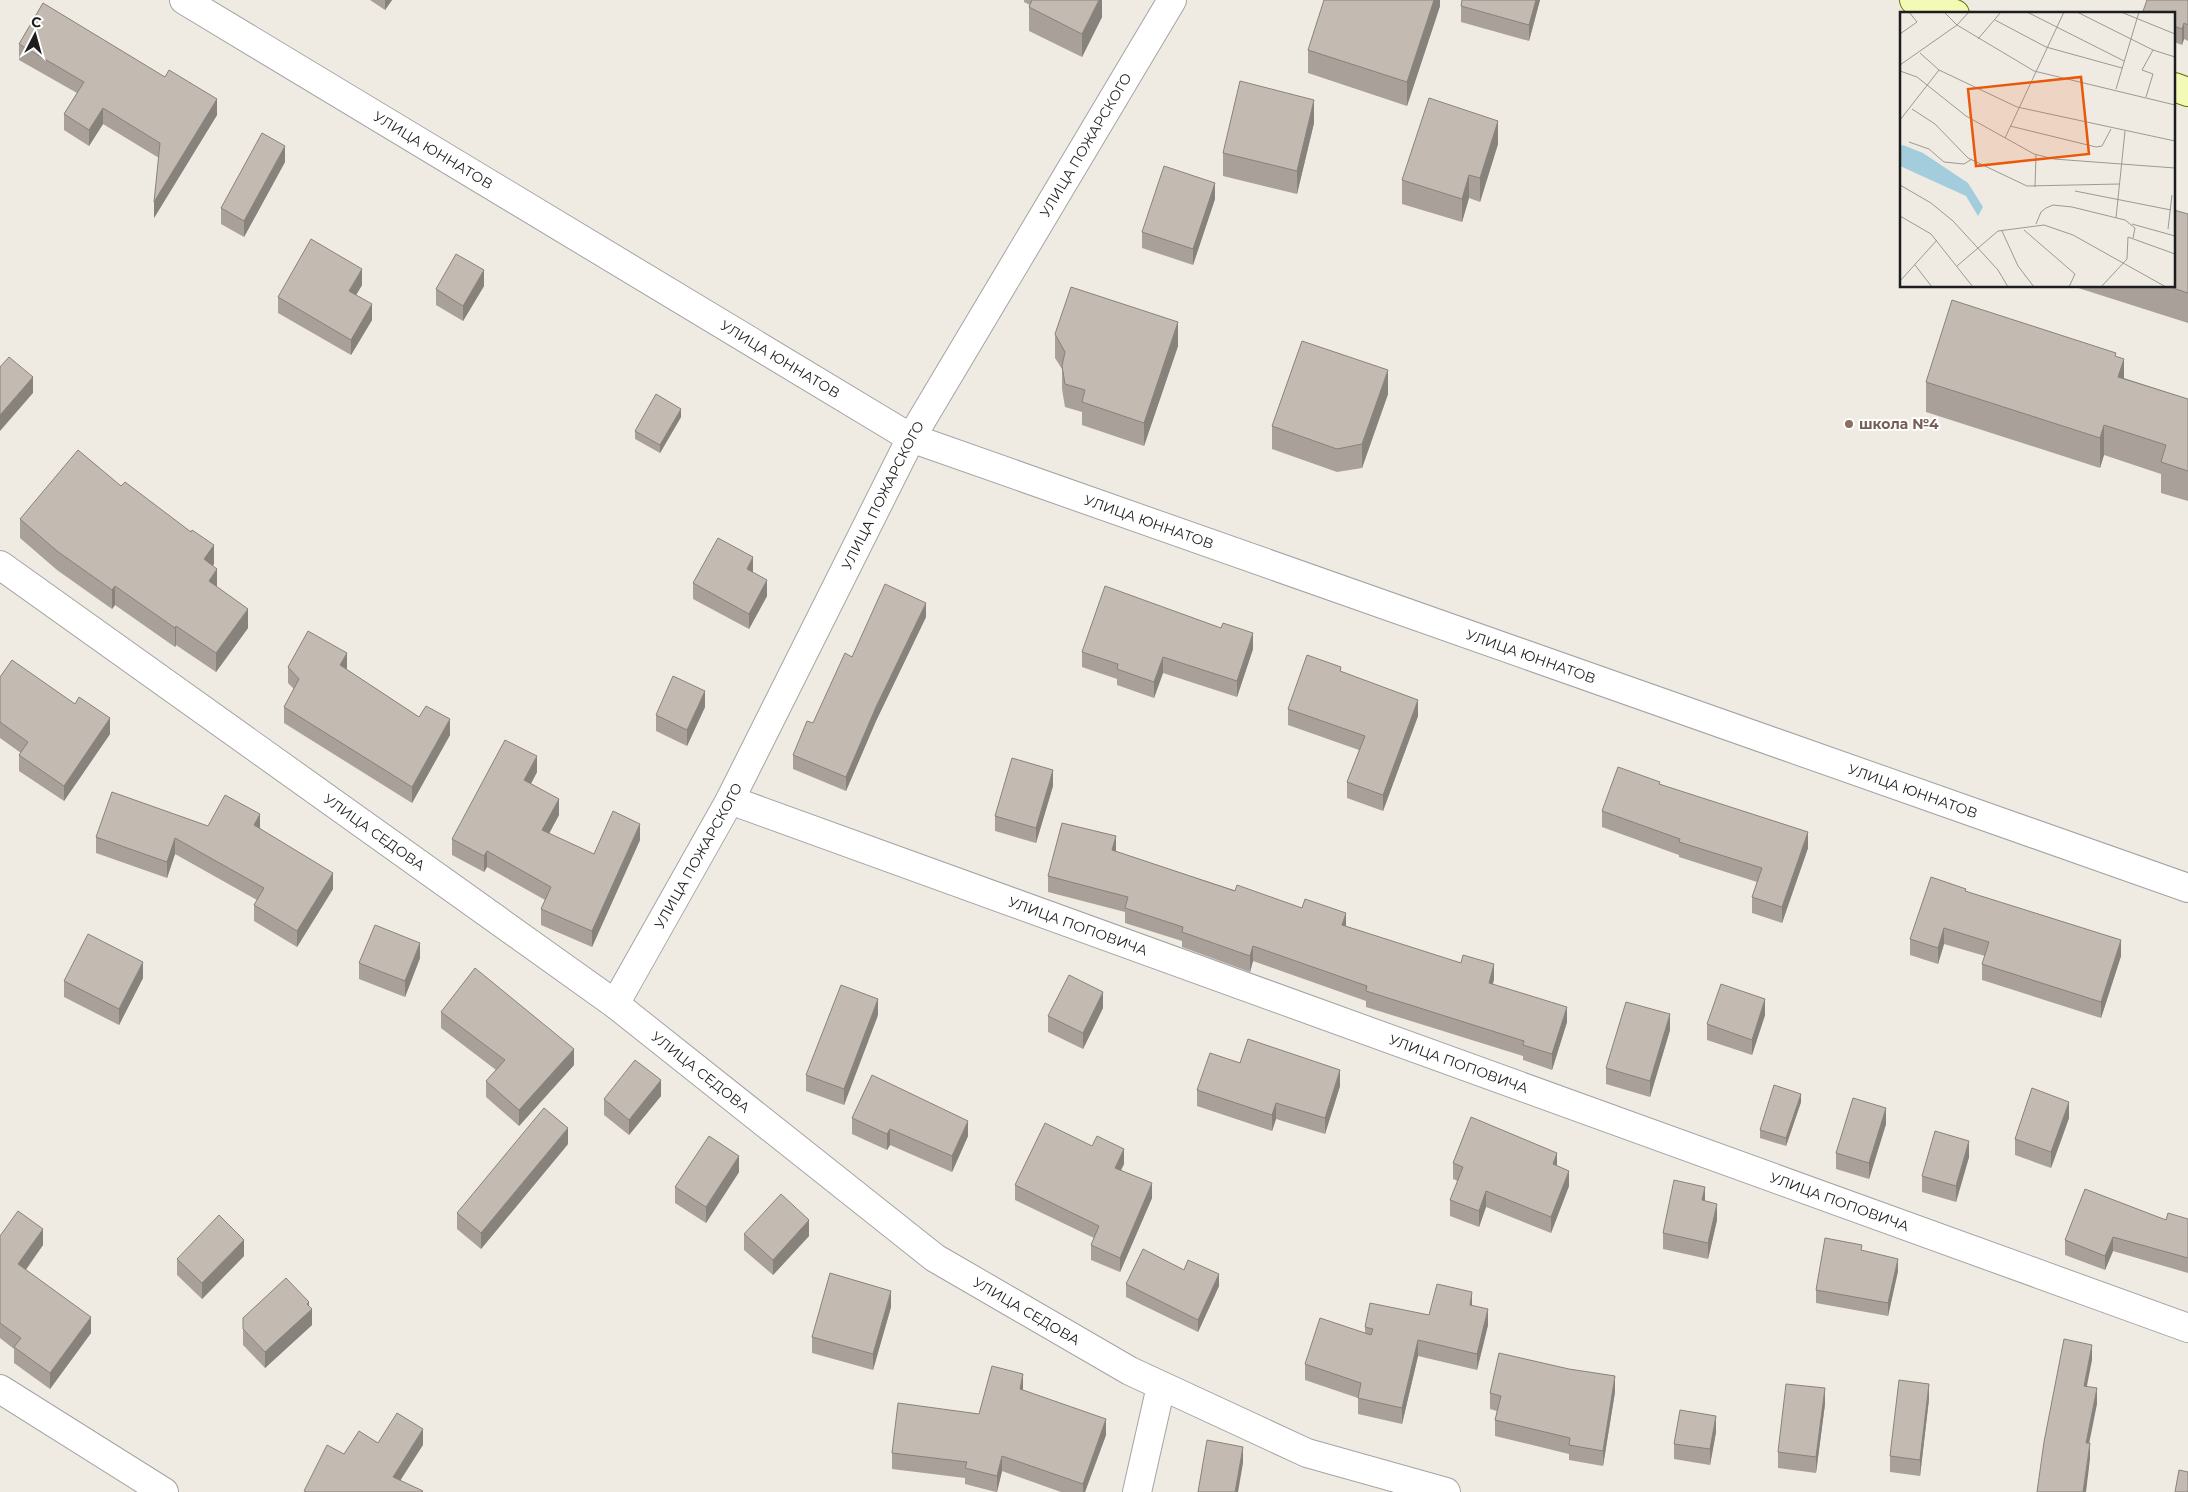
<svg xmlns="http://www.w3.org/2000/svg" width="2188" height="1492" viewBox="0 0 2188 1492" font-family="Montserrat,sans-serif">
<rect width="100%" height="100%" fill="#efebe3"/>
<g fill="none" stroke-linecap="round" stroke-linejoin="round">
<g stroke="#a4a4a4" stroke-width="30">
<g id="street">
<path id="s1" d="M184 0 911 438 2188 888"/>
<path id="s2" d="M0 565 615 1004 935 1258 1130 1371 1307 1453 1446 1492"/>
<path id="s3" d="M730 800 2188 1328"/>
<path id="s4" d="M615 1004 730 800 911 438 1172 0"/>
<path d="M0 1389 164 1492"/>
<path d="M1137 1492 1161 1386"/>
</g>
</g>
<g stroke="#647404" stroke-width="30">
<g id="secondary">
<path d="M1914 0 1955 14"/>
<path d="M2174 87 2188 92"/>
</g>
</g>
<use href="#street" stroke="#fff" stroke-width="28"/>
<use href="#secondary" stroke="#f3fab6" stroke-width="28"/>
</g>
<g fill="#a8a099">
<path d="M370 0H392L385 10Z"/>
<path d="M1024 0H1102V17L1082 57 1029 31V7L1030 5 1024 2Z"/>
<path d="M1440 0V6L1407 106 1308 73V50Z"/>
<path d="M1462 0H1540L1529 41 1461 22V6Z"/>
<path d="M2188 0V41L2184 39 2182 45 2174 42V14Z"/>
<path d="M19 44 217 115 154 218 159 158 103 124 89 146 64 130V114L77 93 19 60Z"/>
<path d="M1314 123 1297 194 1223 176V153Z"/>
<path d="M1498 144 1480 202 1469 198 1462 222 1402 204V180Z"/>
<path d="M285 162 244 237 221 224V208Z"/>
<path d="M1215 199 1193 265 1142 248V232Z"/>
<path d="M2188 214V323L2072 286H2174Z"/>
<path d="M362 285 356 295 372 320 351 355 278 313V297Z"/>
<path d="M484 286 463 321 436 305V289Z"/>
<path d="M1055 334 1178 346 1144 446 1082 425V412L1065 407 1062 389V369L1055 358Z"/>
<path d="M2116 356 2124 378 2188 399V501L2161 493V474L2104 455 2100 468 1926 412V382Z"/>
<path d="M1388 394 1362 468 1337 472 1272 449V426Z"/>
<path d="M681 417 660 453 635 439V431Z"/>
<path d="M20 519 214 564 213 565 217 587 248 628 216 672 176 645 175 647 115 605 112 609 57 570 20 538Z"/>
<path d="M753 573 767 596 749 629 693 599V583Z"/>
<path d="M926 617 876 721 846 791 793 769V755L813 723 852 657Z"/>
<path d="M1253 649 1237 697 1163 673 1154 698 1117 685V679L1082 667V652Z"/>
<path d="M288 667 347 668 346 669 419 717 450 735 412 803 284 723V707L294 689 288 683Z"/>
<path d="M1341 671 1418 716 1383 811 1347 798V782L1359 750 1288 725V709Z"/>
<path d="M0 677 110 734 64 801 19 771V755L21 753 0 738Z"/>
<path d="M705 707 687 746 656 731V715Z"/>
<path d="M537 772 531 784 559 815 549 834 594 854 640 840 592 947 541 925V909L545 900 487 867 484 872 452 855V839Z"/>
<path d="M1660 784 1808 848 1782 923 1752 913V897L1757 882 1679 857V855L1602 827V811Z"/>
<path d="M1053 786 1036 843 995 831V816Z"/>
<path d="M208 826 260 828 333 889 297 947 254 921V905L257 900 175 854 167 878 96 853V837Z"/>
<path d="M1116 852 1346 926 1494 979 1493 984 1567 1022 1552 1070 1523 1060V1056L1366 1007V1001L1253 961 1250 972 1182 947V941L1125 923V912L1048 892V876Z"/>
<path d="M1966 891 2121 956 2101 1018 1982 980V964L1985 956 1944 944 1938 964 1910 955V939Z"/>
<path d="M420 958 405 997 359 979V963Z"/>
<path d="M143 978 119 1025 64 997V981Z"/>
<path d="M1103 1008 1083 1049 1048 1032V1016Z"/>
<path d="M441 1012 574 1065 519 1126 486 1097V1081L496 1070 441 1028Z"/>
<path d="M878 1015 844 1105 806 1091V1075Z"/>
<path d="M1765 1015 1752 1055 1707 1040V1024Z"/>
<path d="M1670 1030 1650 1097 1606 1084V1068Z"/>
<path d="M1240 1063 1340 1086 1325 1134 1276 1119 1272 1131 1197 1106V1090Z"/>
<path d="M661 1096 629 1135 604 1115V1099Z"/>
<path d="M1801 1102 1786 1146 1760 1138V1130Z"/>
<path d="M852 1118 968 1136 952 1172 890 1145 887 1150 852 1134Z"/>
<path d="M2069 1118 2051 1168 2015 1155V1139Z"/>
<path d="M1886 1124 1869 1179 1836 1169V1153Z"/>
<path d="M568 1144 481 1249 457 1229V1213Z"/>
<path d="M1969 1157 1956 1202 1922 1192V1176Z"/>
<path d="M1453 1163 1557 1166 1569 1186 1551 1233 1486 1207 1479 1227 1450 1216V1200L1458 1181 1453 1179Z"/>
<path d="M1124 1164 1121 1170 1152 1198 1120 1272 1091 1260V1245L1094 1238 1015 1200V1185Z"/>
<path d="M739 1172 706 1223 675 1203V1187Z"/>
<path d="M1705 1201 1717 1220 1708 1259 1663 1249V1233Z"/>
<path d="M2188 1219V1273L2113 1251 2105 1270 2065 1255V1240L2166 1220Z"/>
<path d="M744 1234 809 1236 773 1275 744 1250Z"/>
<path d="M0 1236 43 1245 26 1270 91 1333 50 1389 14 1363V1349L0 1338Z"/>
<path d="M1862 1250 1898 1271 1888 1316 1816 1303V1290Z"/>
<path d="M244 1256 202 1299 177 1275V1259Z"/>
<path d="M1184 1270 1219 1286 1198 1332 1126 1297V1284Z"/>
<path d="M1472 1305 1488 1325 1477 1370 1418 1356 1402 1424 1358 1414V1398L1305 1380V1364L1365 1333V1327L1429 1315Z"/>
<path d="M309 1306 312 1325 265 1368 243 1345V1318Z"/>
<path d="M891 1307 873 1370 812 1353V1337Z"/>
<path d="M1023 1390 1106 1435 1085 1492H1061L1002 1471 997 1492H996L965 1484V1478L892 1469V1453L979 1414Z"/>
<path d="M1615 1392 1603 1466 1569 1460V1454L1495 1436V1420L1497 1411 1490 1409V1393Z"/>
<path d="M1929 1399 1920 1476 1890 1472V1456Z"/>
<path d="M1825 1404 1816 1473 1778 1468V1452Z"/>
<path d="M1716 1432 1710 1465 1674 1459V1444Z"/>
</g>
<g fill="#88827d">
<path d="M385 0H392L385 10Z"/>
<path d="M1099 0H1102V17L1082 57V34Z"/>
<path d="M1434 0H1440V6L1407 106V82Z"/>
<path d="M1536 0H1540L1529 41V25Z"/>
<path d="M2184 23V39L2182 45V29Z"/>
<path d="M217 99V115L154 218V202Z"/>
<path d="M1314 100V123L1297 194V171Z"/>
<path d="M103 108V124L89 146V130Z"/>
<path d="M1498 121V144L1480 202V178Z"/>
<path d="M285 146V162L244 237V221Z"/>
<path d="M1469 175V198L1462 222V199Z"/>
<path d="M1215 183V199L1193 265V249Z"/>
<path d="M362 269V285L349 307V291Z"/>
<path d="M484 270V286L463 321V306Z"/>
<path d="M372 304V320L351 355V340Z"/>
<path d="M1178 322V346L1144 446V423Z"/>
<path d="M2124 359V389L2118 377Z"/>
<path d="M1388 370V394L1362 468V444Z"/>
<path d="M33 377V393L0 431V415Z"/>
<path d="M681 409V417L660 453V445Z"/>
<path d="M2104 425V455L2100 468V438Z"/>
<path d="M214 545V564L204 578V559Z"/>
<path d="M753 557V573L747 569Z"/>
<path d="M217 569V588L209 581Z"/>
<path d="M767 580V596L749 629V614Z"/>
<path d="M115 586V605L112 609V590Z"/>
<path d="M926 603V617L876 721 846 791V777L876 707Z"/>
<path d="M248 609V628L216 672V653Z"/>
<path d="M176 626V645L175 647V628Z"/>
<path d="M1253 633V649L1237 697V681Z"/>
<path d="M347 653V668L340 681V665Z"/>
<path d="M1163 657V673L1154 698V682Z"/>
<path d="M705 691V707L687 746V730Z"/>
<path d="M1418 700V716L1383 811V795Z"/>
<path d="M110 718V734L64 801V786Z"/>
<path d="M450 719V735L412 803V787Z"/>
<path d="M537 756V772L524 796V780Z"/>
<path d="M1053 770V786L1036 843V828Z"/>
<path d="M559 799V815L542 846V830Z"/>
<path d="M260 814V830L254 825Z"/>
<path d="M640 824V840L592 947V931Z"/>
<path d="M1808 832V848L1782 923V907Z"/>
<path d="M1116 836V852L1112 850Z"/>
<path d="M175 838V854L167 878V862Z"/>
<path d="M487 851V867L484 872V856Z"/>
<path d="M333 873V889L297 947V931Z"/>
<path d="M1346 913V928L1342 925Z"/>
<path d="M1944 928V944L1938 964V948Z"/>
<path d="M2121 940V956L2101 1018V1002Z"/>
<path d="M420 943V958L405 997V981Z"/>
<path d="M1253 946V961L1250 972V956Z"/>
<path d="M143 962V978L119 1025V1009Z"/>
<path d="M1494 964V979L1489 998V983Z"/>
<path d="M1103 992V1008L1083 1049V1033Z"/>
<path d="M878 999V1015L844 1105V1089Z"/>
<path d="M1765 999V1015L1752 1055V1040Z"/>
<path d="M1567 1007V1022L1552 1070V1054Z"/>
<path d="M1670 1014V1030L1650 1097V1081Z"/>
<path d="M574 1049V1065L519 1126V1110Z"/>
<path d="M1340 1070V1086L1325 1134V1118Z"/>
<path d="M661 1080V1096L629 1135V1120Z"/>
<path d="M1801 1094V1102L1786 1146V1138Z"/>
<path d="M2069 1102V1118L2051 1168V1152Z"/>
<path d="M1276 1103V1119L1272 1131V1115Z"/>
<path d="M1886 1108V1124L1869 1179V1163Z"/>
<path d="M968 1121V1136L952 1172V1156Z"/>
<path d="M568 1128V1144L481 1249V1233Z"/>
<path d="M890 1129V1145L887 1150V1134Z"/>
<path d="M1969 1141V1157L1956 1202V1186Z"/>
<path d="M1124 1149V1164L1115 1182V1168Z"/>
<path d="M1557 1153V1169L1553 1164Z"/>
<path d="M739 1156V1172L706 1223V1207Z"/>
<path d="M1569 1171V1186L1551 1233V1217Z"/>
<path d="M1152 1183V1198L1120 1272V1258Z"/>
<path d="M1705 1187V1203L1702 1200Z"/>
<path d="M1486 1191V1207L1479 1227V1211Z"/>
<path d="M1717 1204V1220L1708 1259V1243Z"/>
<path d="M809 1220V1236L773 1275V1260Z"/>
<path d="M43 1229V1245L18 1280V1264Z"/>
<path d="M2113 1237V1251L2105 1270V1256Z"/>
<path d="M244 1240V1256L202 1299V1283Z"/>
<path d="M1898 1259V1271L1888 1316V1303Z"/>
<path d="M1219 1274V1286L1198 1332V1320Z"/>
<path d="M891 1291V1307L873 1370V1354Z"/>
<path d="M1472 1292V1308L1470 1305Z"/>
<path d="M309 1302V1311L312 1309V1325L265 1368V1352Z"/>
<path d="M1488 1309V1325L1477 1370V1354Z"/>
<path d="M91 1317V1333L50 1389V1373Z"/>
<path d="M1418 1340V1356L1402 1424V1408Z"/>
<path d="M2092 1345V1360L2084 1401V1386Z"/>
<path d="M1023 1374V1390L1020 1405V1389Z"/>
<path d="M1615 1376V1392L1603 1466V1451Z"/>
<path d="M1929 1384V1399L1920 1476V1460Z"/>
<path d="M1825 1388V1404L1816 1473V1457Z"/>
<path d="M2097 1388V1404L2086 1459V1443Z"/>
<path d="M1716 1416V1432L1710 1465V1449Z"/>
<path d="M1106 1419V1435L1085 1492H1083V1484Z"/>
<path d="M423 1429V1445L393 1492V1477Z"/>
<path d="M2090 1443V1459L2086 1492H2083Z"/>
<path d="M1243 1447V1463L1238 1492H1235Z"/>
<path d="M1002 1456V1471L997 1492V1476Z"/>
</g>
<g fill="#c3bab2" stroke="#88827d">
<path d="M1032 0H1099L1082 34 1029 7Z"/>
<path d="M1324 0H1434L1407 82 1308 50Z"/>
<path d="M1462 0H1536L1529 25 1461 6Z"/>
<path d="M2147 0H2188V25L2184 23 2182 29 2174 26V14H2142Z"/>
<path d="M43 3 165 77 169 70 217 99 154 202 160 143 103 108 89 130 64 114 84 82 19 44Z"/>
<path d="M1240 81 1314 100 1297 171 1223 153Z"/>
<path d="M1429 98 1498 121 1480 178 1469 175 1462 199 1402 180Z"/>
<path d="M262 133 285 146 244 221 221 208Z"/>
<path d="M1164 166 1215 183 1193 249 1142 232Z"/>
<path d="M2174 210 2188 214V293L2167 286H2174Z"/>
<path d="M311 239 362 269 349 291 372 304 351 340 278 297Z"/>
<path d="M456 254 484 270 463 306 436 289Z"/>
<path d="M1071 287 1178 322 1144 423 1082 402 1085 390 1065 384 1062 366 1065 352 1055 334Z"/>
<path d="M1952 300 2116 353 2115 356 2124 359 2118 377 2188 399V471L2161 462 2166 445 2104 425 2100 438 1926 382Z"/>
<path d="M1302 341 1388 370 1362 444 1337 449 1272 426Z"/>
<path d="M9 357 33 377 0 415V367Z"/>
<path d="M656 394 681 409 660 445 635 431Z"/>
<path d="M78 450 121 486 125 482 191 532 192 530 214 545 204 559 217 569 209 581 248 609 216 653 176 626 175 628 115 586 112 590 57 551 20 519Z"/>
<path d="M718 538 753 557 747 569 767 580 749 614 693 583Z"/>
<path d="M885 584 926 603 876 707 846 777 793 755 807 721 813 723 845 653 852 657Z"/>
<path d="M1105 586 1221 628 1223 623 1253 633 1237 681 1163 657 1154 682 1117 669 1118 664 1082 652Z"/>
<path d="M308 631 347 653 340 665 419 717 426 706 450 719 412 787 284 707 299 679 288 667Z"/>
<path d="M1307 655 1341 667 1340 671 1418 700 1383 795 1347 782 1365 736 1288 709Z"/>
<path d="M12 660 75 704 79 697 110 718 64 786 19 755 28 742 0 722V677Z"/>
<path d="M673 676 705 691 687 730 656 715Z"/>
<path d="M505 740 537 756 524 780 559 799 542 830 594 854 613 811 640 824 592 931 541 909 551 887 487 851 484 856 452 839Z"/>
<path d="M1012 758 1053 770 1036 828 995 816Z"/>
<path d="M1618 767 1660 782 1659 784 1808 832 1782 907 1752 897 1762 868 1679 842 1680 839 1602 811Z"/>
<path d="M112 792 208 826 225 795 260 814 254 825 333 873 297 931 254 905 264 888 175 838 167 862 96 837Z"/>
<path d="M1062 823 1116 836 1112 850 1235 891 1237 885 1302 908 1305 899 1346 913 1342 925 1461 963 1463 955 1494 964 1489 983 1567 1007 1552 1054 1523 1045 1524 1041 1366 991 1367 986 1253 946 1250 956 1182 932 1183 927 1125 908 1128 897 1048 876Z"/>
<path d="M1931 877 1966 889 1965 891 2121 940 2101 1002 1982 964 1989 942 1944 928 1938 948 1910 939Z"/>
<path d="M375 925 420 943 405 981 359 963Z"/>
<path d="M88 934 143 962 119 1009 64 981Z"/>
<path d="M475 968 574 1049 519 1110 486 1081 505 1060 441 1012Z"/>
<path d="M1069 975 1103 992 1083 1033 1048 1016Z"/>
<path d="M1721 984 1765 999 1752 1040 1707 1024Z"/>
<path d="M841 985 878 999 844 1089 806 1075Z"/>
<path d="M1626 1002 1670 1014 1650 1081 1606 1068Z"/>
<path d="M1248 1039 1340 1070 1325 1118 1276 1103 1272 1115 1197 1090 1210 1053 1240 1063Z"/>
<path d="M635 1060 661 1080 629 1120 604 1099Z"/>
<path d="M872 1075 968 1121 952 1156 890 1129 887 1134 852 1118Z"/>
<path d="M1774 1085 1801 1094 1786 1138 1760 1130Z"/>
<path d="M2032 1088 2069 1102 2051 1152 2015 1139Z"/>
<path d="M1853 1098 1886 1108 1869 1163 1836 1153Z"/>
<path d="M544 1108 568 1128 481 1233 457 1213Z"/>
<path d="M1471 1117 1557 1153 1553 1164 1569 1171 1551 1217 1486 1191 1479 1211 1450 1200 1463 1167 1453 1163Z"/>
<path d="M1045 1123 1092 1146 1097 1136 1124 1149 1115 1168 1152 1183 1120 1258 1091 1245 1099 1226 1015 1185Z"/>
<path d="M1935 1131 1969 1141 1956 1186 1922 1176Z"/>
<path d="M709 1136 739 1156 706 1207 675 1187Z"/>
<path d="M1674 1180 1705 1187 1702 1200 1717 1204 1708 1243 1663 1233Z"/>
<path d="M2085 1189 2166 1220 2168 1213 2188 1219V1258L2113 1237 2105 1256 2065 1240Z"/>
<path d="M781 1194 809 1220 773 1260 744 1234Z"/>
<path d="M18 1211 43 1229 18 1264 91 1317 50 1373 14 1347 21 1338 0 1323V1236Z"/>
<path d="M219 1215 244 1240 202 1283 177 1259Z"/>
<path d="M1825 1238 1862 1245 1861 1250 1898 1259 1888 1303 1816 1290Z"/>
<path d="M1143 1249 1184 1270 1188 1260 1219 1274 1198 1320 1126 1284Z"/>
<path d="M830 1273 891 1291 873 1354 812 1337Z"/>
<path d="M286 1278 309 1302 307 1304 312 1309 265 1352 243 1329V1318Z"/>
<path d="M1437 1284 1472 1292 1470 1305 1488 1309 1477 1354 1418 1340 1402 1408 1358 1398 1361 1383 1305 1364 1320 1318 1371 1335 1373 1329 1365 1327 1370 1303 1429 1315Z"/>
<path d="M2064 1339 2092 1345 2084 1386 2097 1388 2086 1443H2090L2083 1492H2037L2044 1442Z"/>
<path d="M1499 1353 1569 1369 1615 1376 1603 1451 1569 1445 1570 1438 1495 1420 1501 1396 1490 1393Z"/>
<path d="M992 1366 1023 1374 1020 1389 1106 1419 1083 1484 1002 1456 997 1476 965 1468 967 1462 892 1453 898 1403 979 1414Z"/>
<path d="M1899 1380 1929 1384 1920 1460 1890 1456Z"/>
<path d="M1786 1384 1825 1388 1816 1457 1778 1452Z"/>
<path d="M1680 1410 1716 1416 1710 1449 1674 1444Z"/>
<path d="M397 1413 423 1429 393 1477 423 1491 422 1492H307L304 1491 327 1445 344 1454 359 1431 378 1443Z"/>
<path d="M1207 1440 1243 1447 1235 1492H1198Z"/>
<path d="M2179 1470 2188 1472V1492H2175Z"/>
</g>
<circle fill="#8d6e63" stroke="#fff" stroke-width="2" cx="1849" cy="424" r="5"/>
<g text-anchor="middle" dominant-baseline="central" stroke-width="4" stroke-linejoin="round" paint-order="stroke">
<g font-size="14" fill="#1d1d1d" stroke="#fff">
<text stroke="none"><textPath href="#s4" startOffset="980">УЛИЦА ПОЖАРСКОГО</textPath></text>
<text stroke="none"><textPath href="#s1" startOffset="291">УЛИЦА ЮННАТОВ</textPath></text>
<text stroke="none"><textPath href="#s1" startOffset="696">УЛИЦА ЮННАТОВ</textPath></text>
<text stroke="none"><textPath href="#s4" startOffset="575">УЛИЦА ПОЖАРСКОГО</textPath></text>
<text stroke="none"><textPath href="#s1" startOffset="1101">УЛИЦА ЮННАТОВ</textPath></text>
<text stroke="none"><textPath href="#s1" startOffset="1506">УЛИЦА ЮННАТОВ</textPath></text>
<text stroke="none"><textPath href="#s1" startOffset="1911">УЛИЦА ЮННАТОВ</textPath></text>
<text stroke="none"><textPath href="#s2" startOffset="460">УЛИЦА СЕДОВА</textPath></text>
<text stroke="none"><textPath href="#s4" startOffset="170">УЛИЦА ПОЖАРСКОГО</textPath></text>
<text stroke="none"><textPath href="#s3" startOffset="370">УЛИЦА ПОПОВИЧА</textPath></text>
<text stroke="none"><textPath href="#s3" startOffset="775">УЛИЦА ПОПОВИЧА</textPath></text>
<text stroke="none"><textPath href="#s2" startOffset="865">УЛИЦА СЕДОВА</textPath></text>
<text stroke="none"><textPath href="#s3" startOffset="1180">УЛИЦА ПОПОВИЧА</textPath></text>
<text stroke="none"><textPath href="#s2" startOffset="1270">УЛИЦА СЕДОВА</textPath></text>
</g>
<g font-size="14" font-weight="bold" fill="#785e54" stroke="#fff" text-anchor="start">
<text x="1859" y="424">школа №4</text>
</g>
</g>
<g transform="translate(1900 12)">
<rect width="275" height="275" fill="#efebe3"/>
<path d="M3 133 23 141 68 171 83 195 78 204 66 184 0 154V134Z" fill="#a3cddd"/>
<path fill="none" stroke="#9b9994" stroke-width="1" d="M44 0 57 13M127 0 224 49M177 0 253 38 275 45M221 0 275 22M95 8 146 35 222 56M57 13 134 59 275 93M0 22 17 10 9 0M78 27 101 0M20 41 39 58 117 95 275 129M0 53 57 13 69 0M0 59 17 65 66 104 134 142 154 147 275 156M216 77 239 0M246 85 253 62 242 58 253 38M12 97 35 112 68 146 127 174 219 172M0 108 39 58M110 114 196 135 202 134 211 117M105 126 164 0M9 130 29 137 44 150 64 152 72 147M0 173 31 191 53 209 98 258 108 275M135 175 136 142M175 179 271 198M0 204 31 222 73 275M216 206 225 119M136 212 141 200 146 196 153 193 172 195 225 208 235 216 233 226M232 212 275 224M268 217 272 183M124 218 175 262 169 275M102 219 118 254 134 275M15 253 32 275M57 254 98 219 144 213 173 223 266 275M0 269 37 228M201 275 227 247 228 225 275 242"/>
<path fill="#e8590c" fill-opacity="0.15" stroke="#e8590c" stroke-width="2.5" d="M181 65 189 142 76 154 68 77Z"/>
<rect width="275" height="275" fill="none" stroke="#1d1d1d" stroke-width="2.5"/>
</g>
<g transform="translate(35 35) rotate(6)" stroke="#ffffff" stroke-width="4" paint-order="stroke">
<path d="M0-4L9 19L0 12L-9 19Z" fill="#1d1d1d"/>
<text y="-8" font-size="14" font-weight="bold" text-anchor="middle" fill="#1d1d1d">С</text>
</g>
</svg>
